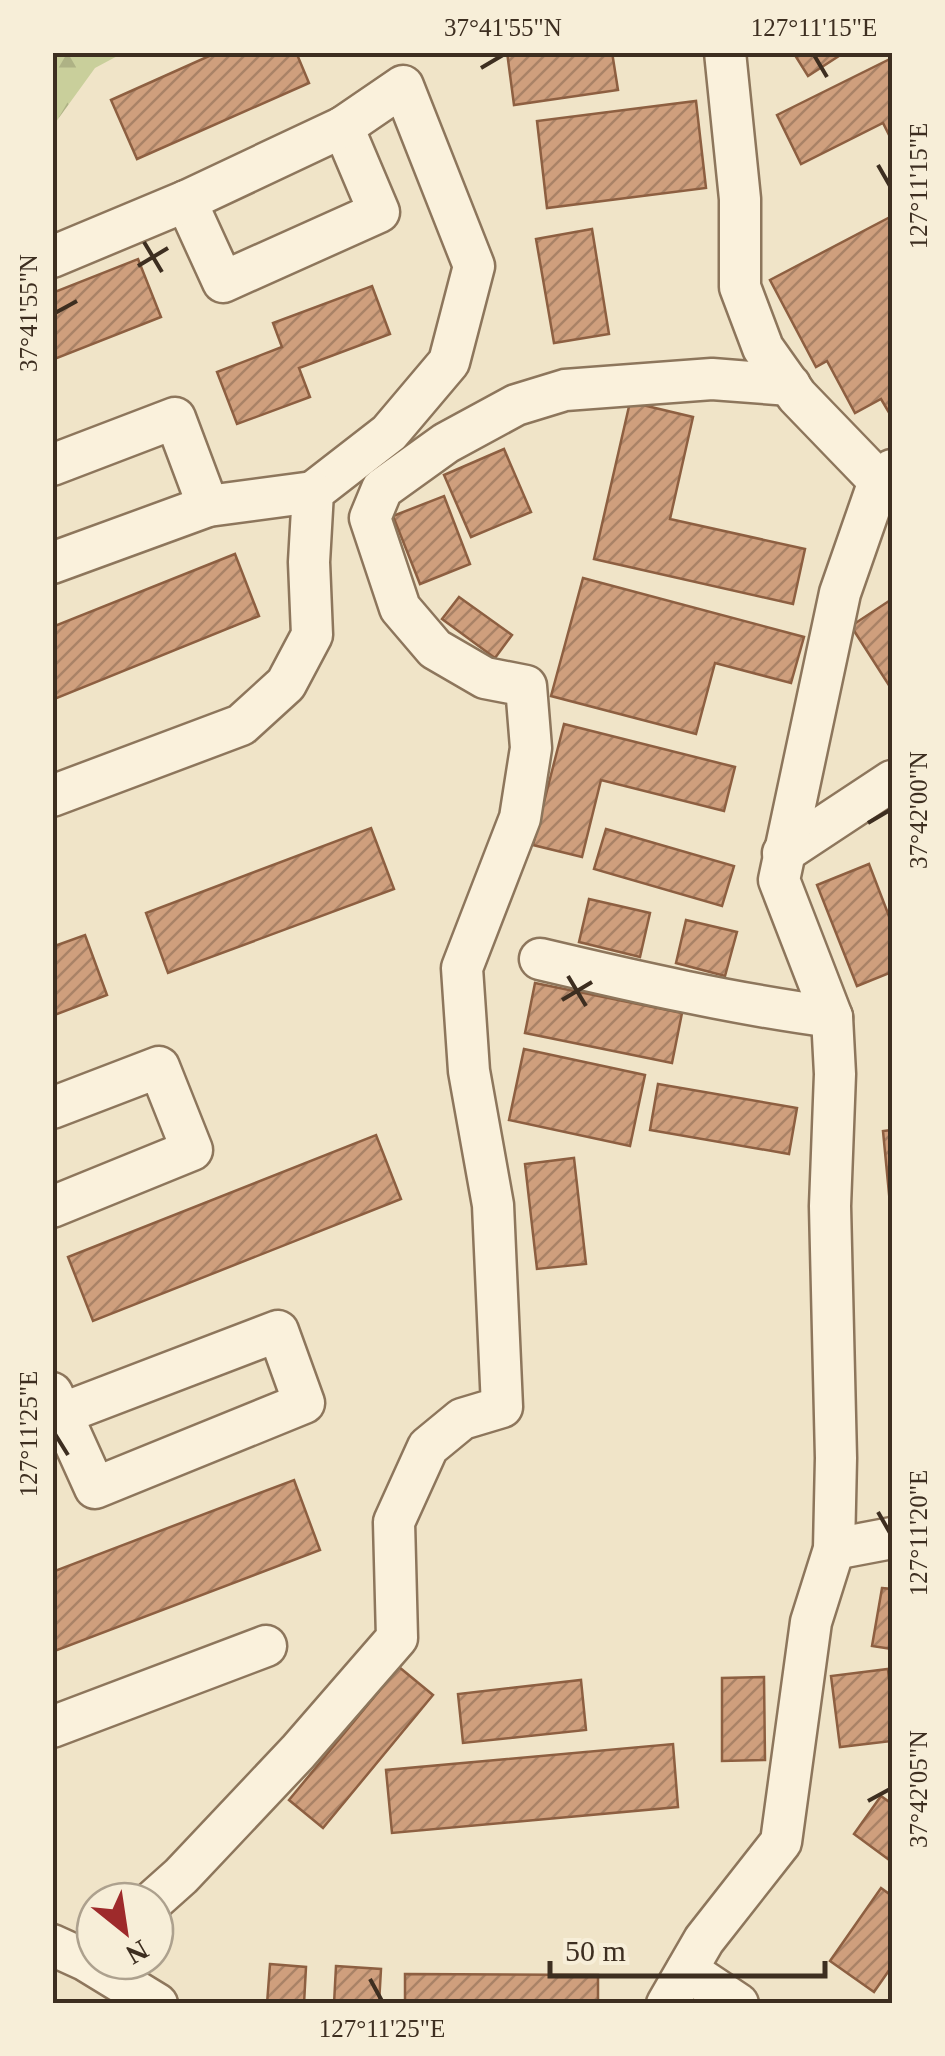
<svg xmlns="http://www.w3.org/2000/svg" width="945" height="2056" viewBox="0 0 945 2056" font-family="Georgia,serif">
  <style>
    .forest { fill: url(#forest-firs) }
    .building { fill: url(#building-hatch); stroke: #8d5f41; stroke-width: 2.5 }
    .lines { fill: none; stroke-linecap: round; stroke-linejoin: round }
    .minor-casing { stroke: #8d765c; stroke-width: 45 }
    .minor { stroke: #faf1dc; stroke-width: 40 }
    .ticks { fill: none; stroke: #3d2e20; stroke-width: 4 }
    .neatline { fill: none; stroke: #3d2e20; stroke-width: 4 }
    .ticks-label { font-size: 25px; text-anchor: middle; fill: #3d2e20 }
  </style>
  <defs>
    <pattern id="forest-firs" width="22" height="20" patternUnits="userSpaceOnUse" patternTransform="scale(2.5)"><rect width="22" height="20" fill="#c9cf9b"/><path d="M5 1l3.5 6h-7zM16 11l3.5 6h-7z" fill="#aeb285"/></pattern>
    <pattern id="building-hatch" width="6" height="6" patternUnits="userSpaceOnUse" patternTransform="scale(2.5)"><rect width="6" height="6" fill="#cf9f7d"/><path d="M-1 1l2-2M0 6l6-6M5 7l2-2" fill="none" stroke="#a98266"/></pattern>
  </defs>
  <rect width="100%" height="100%" fill="#f0e4c8"/>
  <!-- forest -->
  <path class="forest" d="M53 52 123 53 95 68 53 126Z"/>
  <!-- building -->
  <g class="building">
    <path d="M218 52H296L309 83 137 159 111 100Z"/>
    <path d="M507 52H612L618 90 514 105Z"/>
    <path d="M793 52H845L808 76Z"/>
    <path d="M892 58V141L883 123 801 164 777 115Z"/>
    <path d="M696 101 706 188 547 208 537 121Z"/>
    <path d="M892 216V416H891L881 399 855 413 827 361 816 367 770 280Z"/>
    <path d="M592 229 609 334 554 343 536 239Z"/>
    <path d="M138 259 161 317 52 360V293Z"/>
    <path d="M372 286 390 334 299 368 310 397 237 424 217 372 282 347 273 323Z"/>
    <path d="M630 402 693 417 670 519 805 549 793 604 594 559Z"/>
    <path d="M504 449 531 512 471 537 444 475Z"/>
    <path d="M444 496 470 564 420 584 393 516Z"/>
    <path d="M235 554 259 616 52 700V627Z"/>
    <path d="M583 578 804 637 791 683 715 663 696 734 551 696Z"/>
    <path d="M459 597 512 635 495 658 442 619Z"/>
    <path d="M892 599V690L851 626Z"/>
    <path d="M564 724 735 767 724 811 601 780 582 857 533 845Z"/>
    <path d="M371 828 394 889 168 973 146 913Z"/>
    <path d="M606 829 734 866 722 906 594 869Z"/>
    <path d="M869 864 892 924V972L857 986 817 885Z"/>
    <path d="M589 899 650 913 640 957 579 942Z"/>
    <path d="M686 920 737 932 725 976 676 963Z"/>
    <path d="M85 935 107 995 52 1016V947Z"/>
    <path d="M535 983 682 1013 672 1063 525 1033Z"/>
    <path d="M524 1049 645 1075 630 1146 509 1120Z"/>
    <path d="M658 1084 797 1108 789 1154 650 1130Z"/>
    <path d="M892 1130V1225L883 1131Z"/>
    <path d="M376 1135 401 1199 93 1321 68 1257Z"/>
    <path d="M574 1158 586 1264 537 1269 525 1164Z"/>
    <path d="M294 1480 320 1550 52 1652V1572Z"/>
    <path d="M882 1588 892 1589V1649L872 1646Z"/>
    <path d="M399 1667 433 1695 323 1828 289 1800Z"/>
    <path d="M888 1669 892 1709V1741L840 1747 831 1676Z"/>
    <path d="M764 1677 765 1760 722 1761V1678Z"/>
    <path d="M581 1680 586 1730 463 1743 458 1694Z"/>
    <path d="M673 1744 678 1807 392 1833 386 1770Z"/>
    <path d="M881 1796 892 1804V1862L854 1834Z"/>
    <path d="M881 1888 892 1896V1966L874 1992 830 1961Z"/>
    <path d="M270 1964 306 1967 304 2004H267Z"/>
    <path d="M336 1966 381 1969 379 2004H334Z"/>
    <path d="M405 1974 598 1975V2004H405Z"/>
  </g>
  <g class="lines">
    <!-- minor casing -->
    <g class="minor-casing">
      <g id="minor">
        <path d="M725 52 740 199V287L763 348 797 396 879 481"/>
        <path d="M186 201 223 282 379 212 343 127"/>
        <path d="M52 257 186 201 343 127 403 86 474 266 449 362 389 433 313 492 309 562 312 635 286 684 241 725 52 796"/>
        <path d="M52 465 175 418 208 506"/>
        <path d="M52 563 208 506 313 492"/>
        <path d="M783 853 892 781"/>
        <path d="M540 959C637 982 734 1004 832 1017"/>
        <path d="M52 1108 159 1067 192 1150 52 1207"/>
        <path d="M52 1393 95 1488 304 1403 278 1331 61 1414"/>
        <path d="M834 1549 892 1538"/>
        <path d="M52 1727 266 1646"/>
        <path d="M153 1901 181 1876 298 1752 397 1638 394 1522 428 1447 462 1419 502 1407 493 1205 469 1071 462 968 520 818 531 748 526 686 485 678 435 649 400 608 370 518 382 489 446 443 516 405 565 390 712 379 790 385"/>
        <path d="M52 1945 85 1960 157 2004"/>
        <path d="M687 1970 738 2004"/>
        <path d="M667 2004 704 1940 781 1842 811 1622 834 1549 836 1458 830 1206 835 1074 832 1017 779 880 840 593 879 481 892 470"/>
      </g>
    </g>
    <!-- minor -->
    <use href="#minor" class="minor"/>
  </g>
  <!-- ticks -->
  <path class="ticks" d="M814 55 827 77M481 68 503 55M878 165 890 186M144 242 162 272M138 266 168 248M55 313 77 301M868 823 890 810M568 976 586 1006M562 1000 592 982M55 1434 68 1455M878 1512 890 1533M868 1801 890 1789M370 1979 382 2001"/>
  <!-- border -->
  <rect width="945" height="2056" fill="none" stroke="#f7eed8" stroke-width="110"/>
  <!-- north arrow -->
  <g transform="translate(125 1931) rotate(150)"><circle r="48" fill="#f7eed8" stroke="#ada18e" stroke-width="2.5"/>
  <path d="M0-8L18 38L0 25L-18 38Z" fill="#9e2a2b"/>
  <text y="-15" font-size="28" font-weight="bold" text-anchor="middle" fill="#3d2e20">N</text>
  </g>
  <!-- scale -->
  <path d="M550 1961v15h275v-15" fill="none" stroke="#3d2e20" stroke-width="5"/>
  <text x="565" y="1961" font-size="30" fill="#3d2e20" stroke="#f7eed8" stroke-width="8" paint-order="stroke">50 m</text>
  <rect x="55" y="55" width="835" height="1946" class="neatline"/>
  <g class="ticks-label">
    <text x="503" y="36">37°41'55"N</text>
    <text x="814" y="36">127°11'15"E</text>
    <text transform="translate(918 186) rotate(-90)" y="9">127°11'15"E</text>
    <text transform="translate(28 313) rotate(-90)" y="9">37°41'55"N</text>
    <text transform="translate(918 810) rotate(-90)" y="9">37°42'00"N</text>
    <text transform="translate(28 1434) rotate(-90)" y="9">127°11'25"E</text>
    <text transform="translate(918 1533) rotate(-90)" y="9">127°11'20"E</text>
    <text transform="translate(918 1789) rotate(-90)" y="9">37°42'05"N</text>
    <text x="382" y="2037">127°11'25"E</text>
  </g>
</svg>
